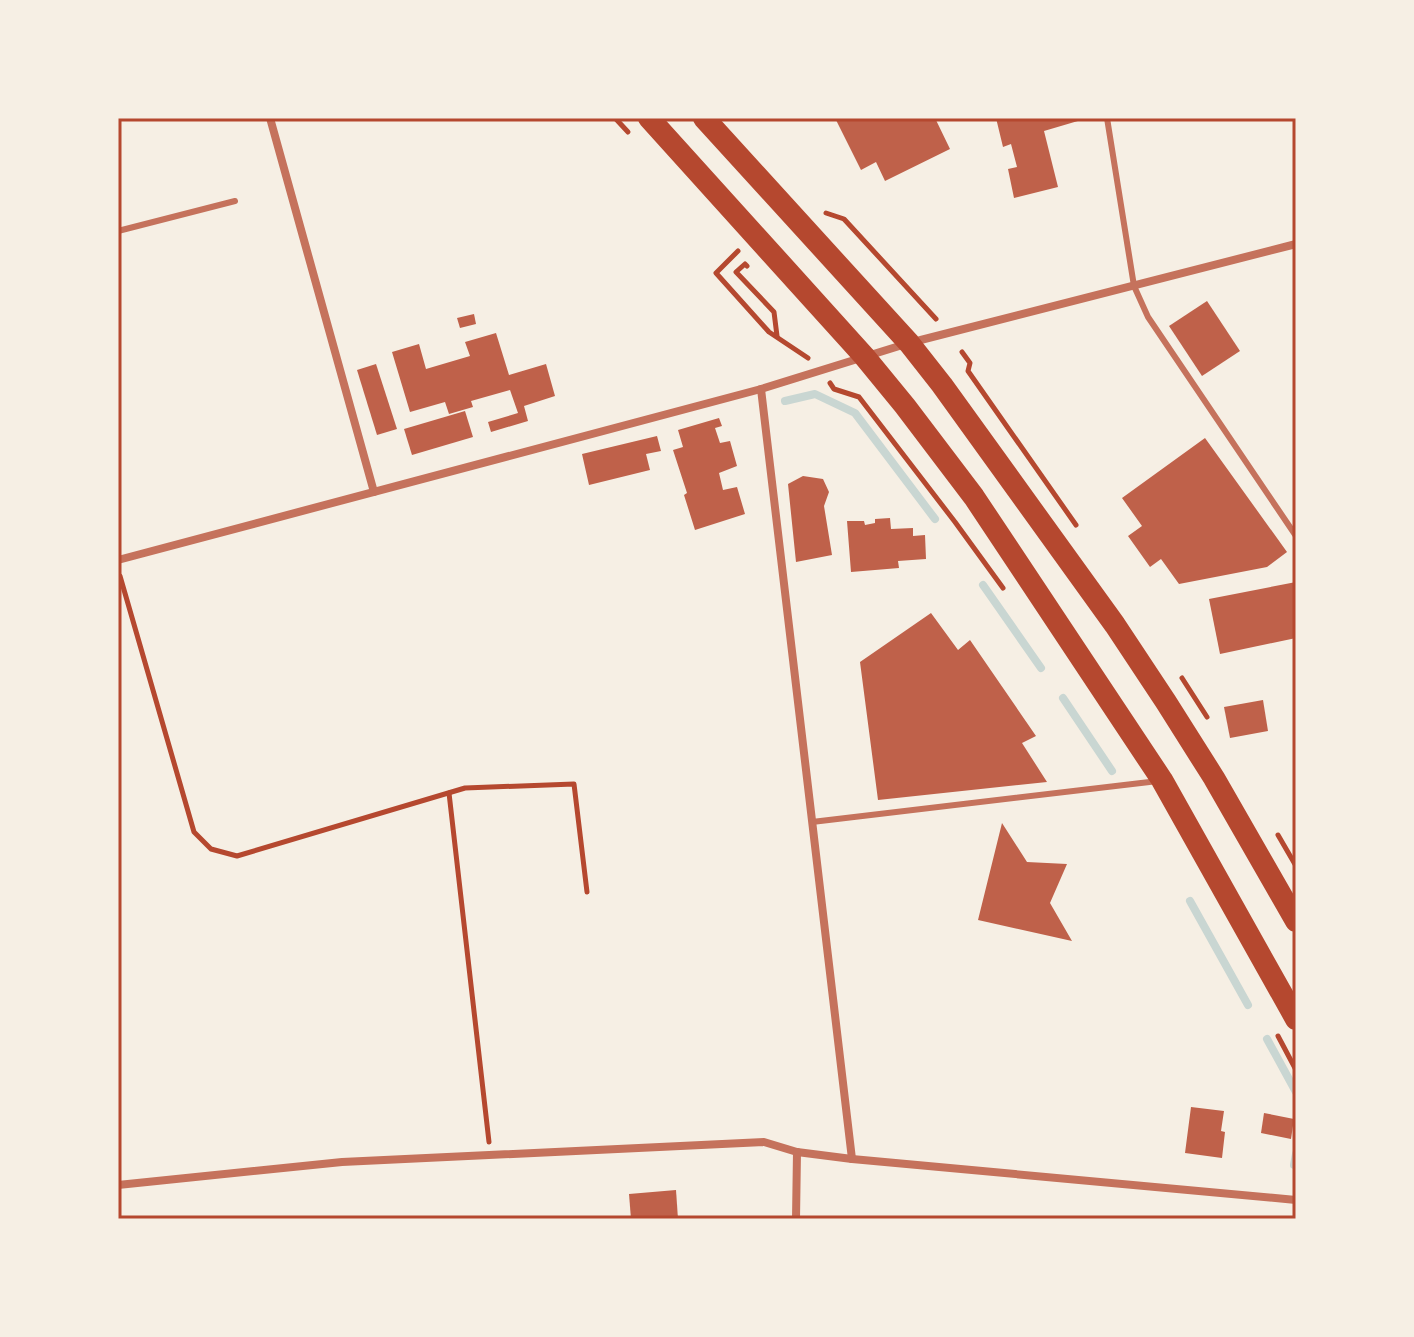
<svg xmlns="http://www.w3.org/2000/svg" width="1414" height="1337" viewBox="0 0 1414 1337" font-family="Roboto,sans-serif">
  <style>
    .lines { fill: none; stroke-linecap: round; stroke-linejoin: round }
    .stream { stroke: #c9d6d2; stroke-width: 8 }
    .building { fill: #bf614a }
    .path { stroke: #b5482f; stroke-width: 5 }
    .service { stroke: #c5725c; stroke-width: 6 }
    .minor { stroke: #c5725c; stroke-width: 8 }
    .trunk { stroke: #b5482f; stroke-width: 22 }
    .neatline { fill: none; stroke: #b5482f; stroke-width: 3 }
  </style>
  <rect width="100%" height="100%" fill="#f6efe4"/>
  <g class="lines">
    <!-- stream -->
    <g class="stream">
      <path d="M785 401 815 394 855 413 935 519"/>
      <path d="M983 585 1041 668"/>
      <path d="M1063 698 1112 771"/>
      <path d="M1190 901 1248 1005"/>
      <path d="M1267 1039 1296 1092"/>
      <path d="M1294 1165 1296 1154"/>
    </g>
  </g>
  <!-- building -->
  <g class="building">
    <path d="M841 118H935L950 149 885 181 876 162 861 170 836 120Z"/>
    <path d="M996 118H1088L1044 131 1058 187 1014 198 1008 169 1017 167 1011 144 1003 147Z"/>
    <path d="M1207 301 1240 351 1202 376 1169 326Z"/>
    <path d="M474 314 476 324 460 328 457 318Z"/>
    <path d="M496 333 509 375 546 364 555 396 524 406 528 421 491 432 488 422 518 413 510 390 471 401 473 407 449 414 445 402 410 412 392 352 419 344 426 369 470 356 465 342Z"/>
    <path d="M376 364 397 429 377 435 357 370Z"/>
    <path d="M465 411 473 437 412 455 404 429Z"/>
    <path d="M719 418 722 426 715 428 720 443 730 441 737 466 719 473 723 490 737 487 745 514 695 530 684 495 687 493 673 450 683 447 678 430Z"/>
    <path d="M657 436 661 451 646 454 650 470 589 485 582 454Z"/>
    <path d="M1205 438 1287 552 1267 567 1179 584 1161 559 1150 567 1128 536 1142 526 1122 498Z"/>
    <path d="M803 476 823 479 829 492 824 506 832 555 796 562 788 484Z"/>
    <path d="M890 518 891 529 913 528V536L925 535 926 559 898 561 899 568 851 572 847 521H864L865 525 875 523V519Z"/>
    <path d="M1296 582V638L1220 654 1209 599Z"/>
    <path d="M931 613 958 650 970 640 1036 736 1022 743 1047 782 878 800 860 662Z"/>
    <path d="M1263 700 1268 731 1230 738 1224 707Z"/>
    <path d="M1002 823 1027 862 1067 864 1050 903 1072 941 978 920Z"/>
    <path d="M1191 1107 1224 1111 1221 1131 1225 1132 1222 1158 1185 1153Z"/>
    <path d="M1264 1113 1294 1119 1291 1139 1261 1133Z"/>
    <path d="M676 1190 678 1219H631L629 1194Z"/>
  </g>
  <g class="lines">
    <!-- path -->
    <g class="path">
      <path d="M615 118 628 132"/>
      <path d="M826 213 844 219 936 319"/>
      <path d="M738 251 716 273 769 332 808 358"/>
      <path d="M747 266 745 264 736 272 774 312 777 336"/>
      <path d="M962 352 970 363 968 371 1076 525"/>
      <path d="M830 383 834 389 859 397 955 522 1003 588"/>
      <path d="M120 576 194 832 211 849 237 856 465 788 574 784 587 892"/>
      <path d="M1182 678 1207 717"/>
      <path d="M449 793 489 1142"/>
      <path d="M1278 835 1296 866"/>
      <path d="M1278 1036 1296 1070"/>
    </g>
    <!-- service -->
    <g class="service">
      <path d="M1107 118 1134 286 1148 317 1296 536"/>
      <path d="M118 231 235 201"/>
      <path d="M812 822 1158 781"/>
    </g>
    <!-- minor -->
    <g class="minor">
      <path d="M270 118 374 492"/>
      <path d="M761 389 852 1159"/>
      <path d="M118 560 761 389 909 343 1296 244"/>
      <path d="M118 1185 342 1162 764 1142 797 1152 852 1159 1296 1200"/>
      <path d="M796 1219 797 1152"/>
    </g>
    <!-- trunk -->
    <g class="trunk">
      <path d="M649 118 864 356 905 406 974 497 1162 780 1296 1019"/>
      <path d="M704 118 909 343 942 385 1115 625 1166 702 1214 778 1296 921"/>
    </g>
  </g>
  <!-- border -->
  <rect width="1414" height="1337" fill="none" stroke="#f6efe4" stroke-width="240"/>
  <rect x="120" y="120" width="1174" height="1097" class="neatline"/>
</svg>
